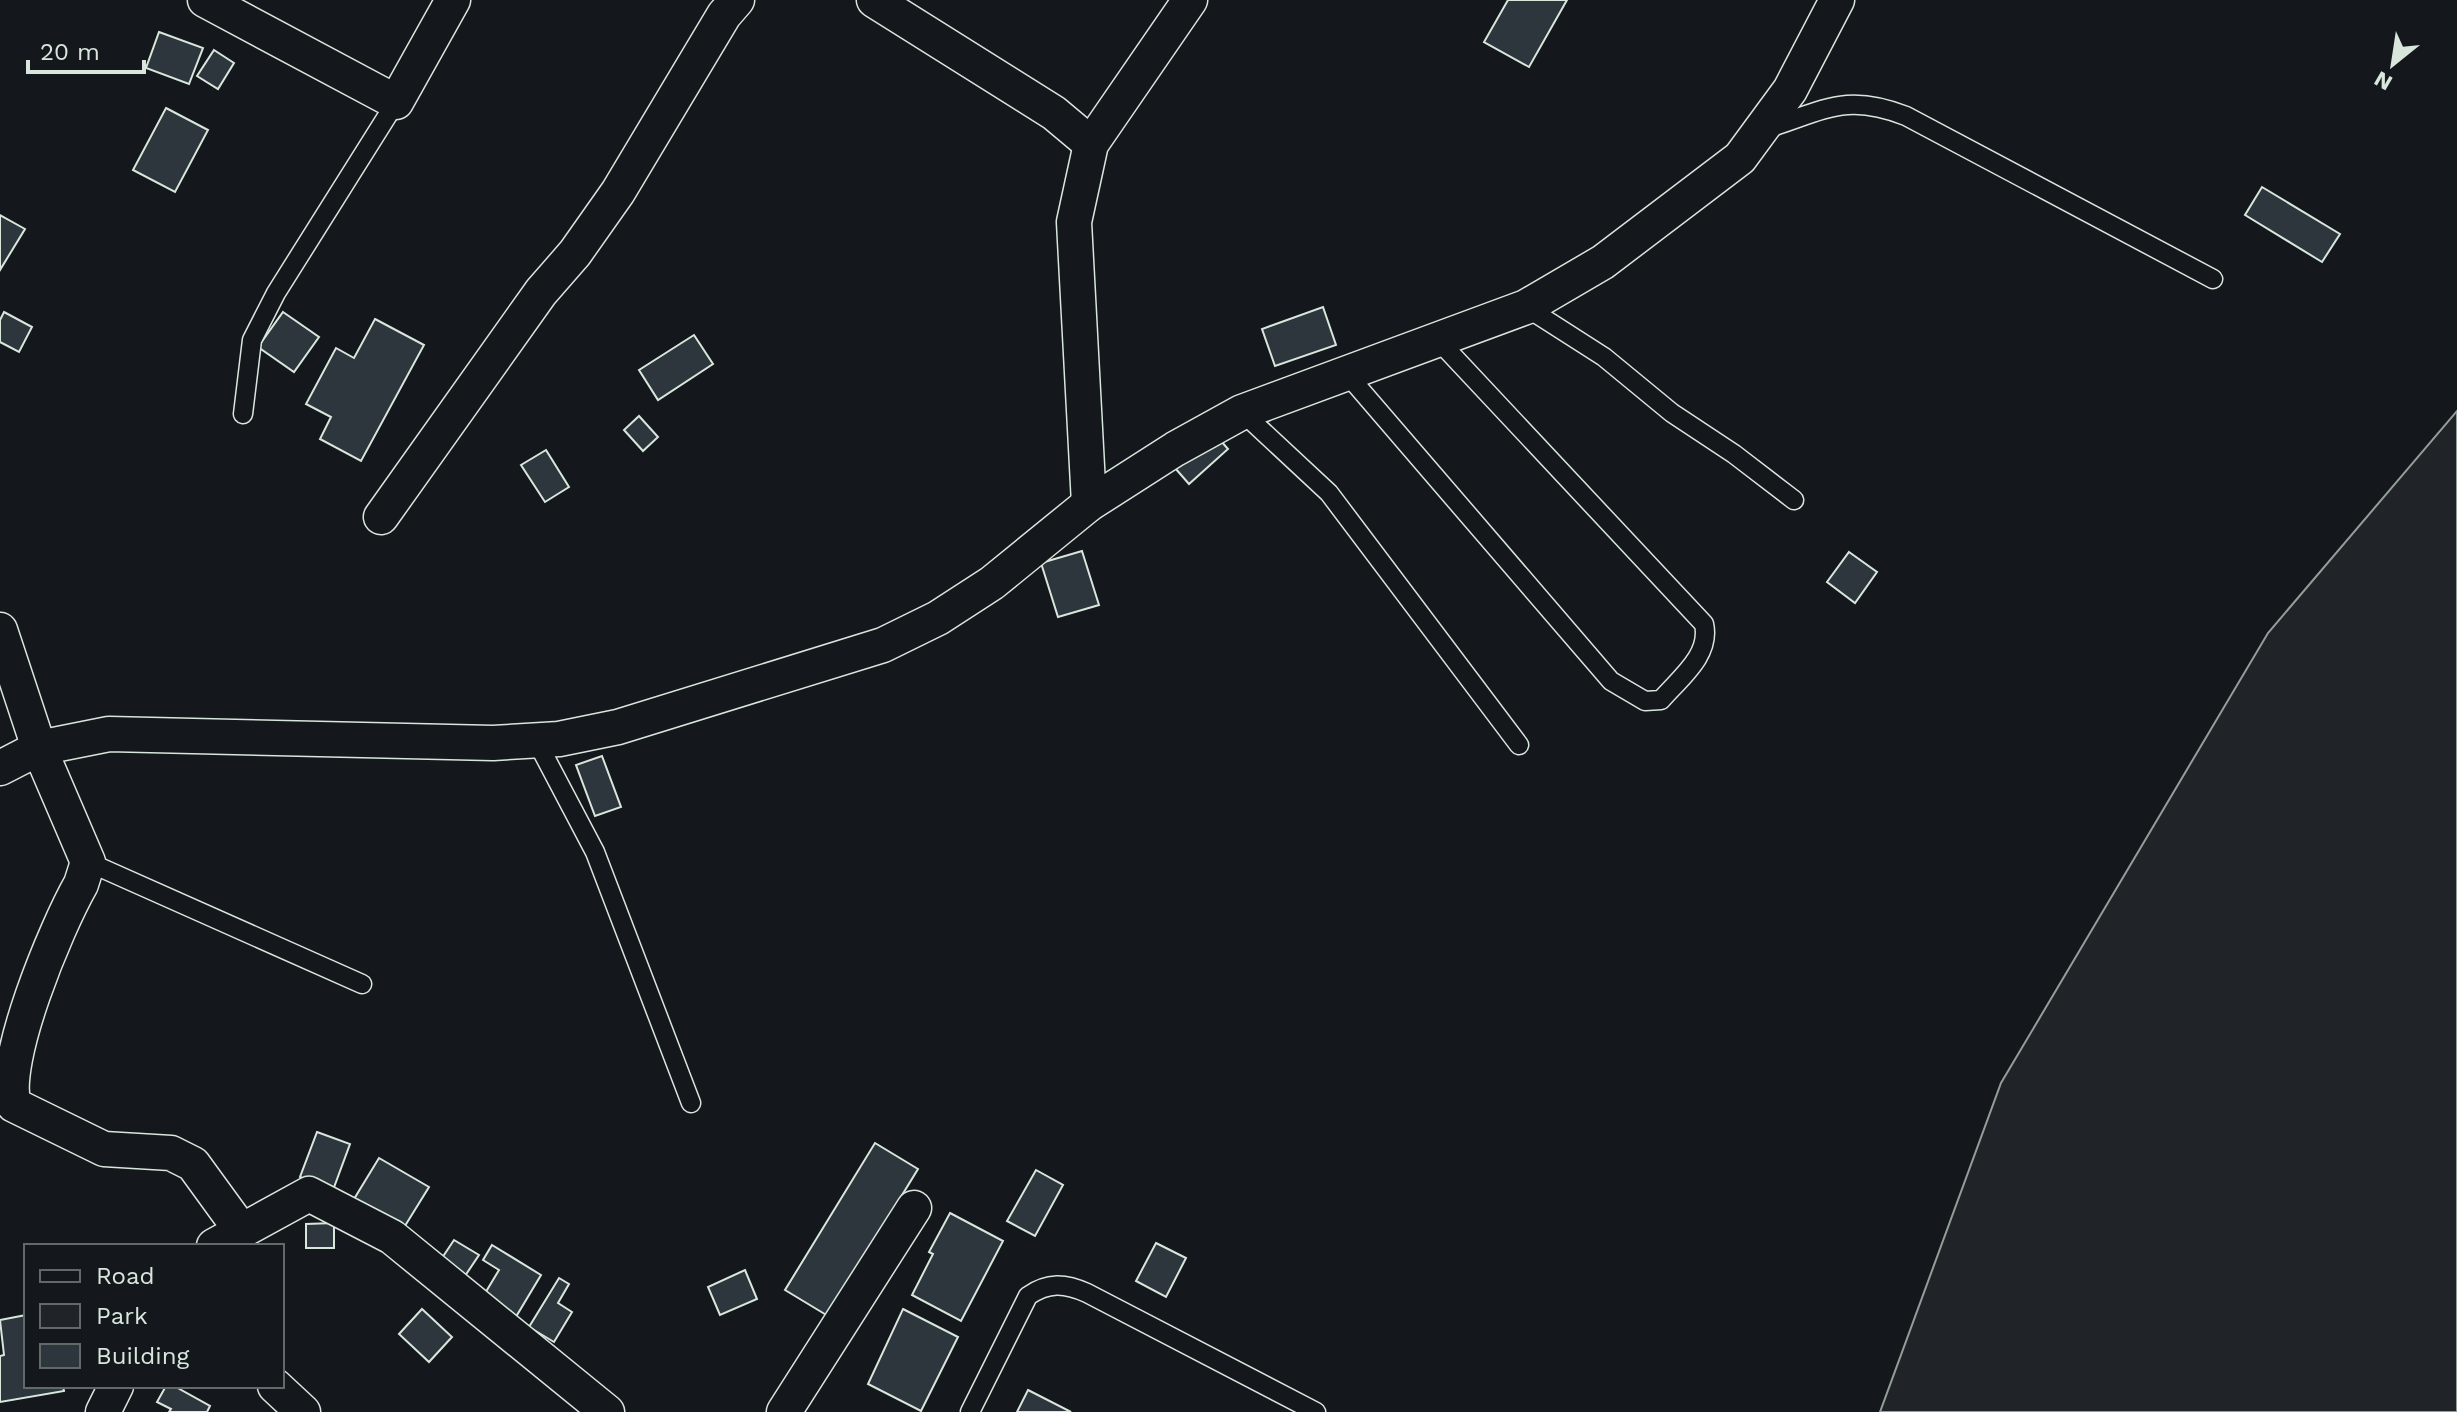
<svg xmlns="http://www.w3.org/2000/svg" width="2457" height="1412" viewBox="0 0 2457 1412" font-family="'Work Sans',sans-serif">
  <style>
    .green { fill: #202428; stroke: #939e99; stroke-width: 2 }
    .building { fill: #2c363c; stroke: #d8e6dc; stroke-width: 2 }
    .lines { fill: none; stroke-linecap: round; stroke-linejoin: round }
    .service-casing { stroke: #d8e6dc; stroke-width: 21 }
    .minor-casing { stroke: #d8e6dc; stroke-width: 37 }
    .service { stroke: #14181c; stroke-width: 18 }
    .minor { stroke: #14181c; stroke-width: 34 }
  </style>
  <rect width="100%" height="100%" fill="#14181c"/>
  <!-- green -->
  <path class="green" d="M2457 411V1412H1880L2001 1083 2268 633Z"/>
  <!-- building -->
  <g class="building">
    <path d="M1508 0H1567L1529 67 1484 42Z"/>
    <path d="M159 32 203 48 189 84 146 68Z"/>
    <path d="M214 50 234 63 218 89 197 76Z"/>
    <path d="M166 108 208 130 175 192 133 170Z"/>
    <path d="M2262 187 2340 234 2322 262 2245 215Z"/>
    <path d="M0 215 25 229 0 270Z"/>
    <path d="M1323 307 1336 345 1275 366 1262 329Z"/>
    <path d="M4 312 32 327 19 352 0 342V320Z"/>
    <path d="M283 312 319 337 294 372 258 347Z"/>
    <path d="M375 319 424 345 361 461 320 439 331 417 306 404 336 348 354 358Z"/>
    <path d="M694 335 713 364 658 400 639 370Z"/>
    <path d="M639 416 658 437 643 451 624 430Z"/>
    <path d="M1214 433 1228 449 1189 484 1175 468Z"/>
    <path d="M546 450 569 487 545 502 521 465Z"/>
    <path d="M1082 551 1099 605 1058 617 1041 563Z"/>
    <path d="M1849 552 1877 572 1855 603 1827 582Z"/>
    <path d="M602 756 621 807 595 816 576 765Z"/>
    <path d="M317 1132 350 1144 333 1190 300 1177Z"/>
    <path d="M875 1143 918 1169 828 1316 785 1290Z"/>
    <path d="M379 1158 429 1187 400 1234 351 1204Z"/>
    <path d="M1036 1170 1063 1185 1035 1236 1007 1221Z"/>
    <path d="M950 1213 1003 1241 961 1321 912 1295 933 1254 929 1252Z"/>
    <path d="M334 1223V1248H306V1224Z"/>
    <path d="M454 1240 479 1255 463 1279 438 1264Z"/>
    <path d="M1156 1243 1186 1258 1166 1297 1136 1281Z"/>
    <path d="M492 1245 541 1275 511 1325 478 1305 499 1270 483 1260Z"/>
    <path d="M745 1270 757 1299 720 1315 708 1287Z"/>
    <path d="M559 1278 569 1284 558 1303 572 1312 554 1342 529 1327Z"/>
    <path d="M422 1309 452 1337 429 1362 399 1334Z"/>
    <path d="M903 1309 958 1337 921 1411 868 1384Z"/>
    <path d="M26 1315V1386H63L64 1391 0 1402V1356L4 1355 0 1320Z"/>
    <path d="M166 1386H174L210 1406 207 1412H169L171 1409 157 1402Z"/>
    <path d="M1028 1390 1071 1412H1017Z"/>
  </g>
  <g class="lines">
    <!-- service casing -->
    <g class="service-casing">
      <g id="service">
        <path d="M1765 129C1824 111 1845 92 1906 116L2213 279"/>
        <path d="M1526 307 1604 357 1672 413 1734 454 1794 500"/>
        <path d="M1346 373 1611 681 1645 701 1661 700C1680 678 1711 655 1704 624L1437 339"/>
        <path d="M1242 412 1329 493 1519 745"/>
        <path d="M243 414 252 340 276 293 396 102"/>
        <path d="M536 740 595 852 691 1103"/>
        <path d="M88 862 362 984"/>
        <path d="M970 1412 1028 1296C1048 1282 1065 1283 1087 1293L1316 1412"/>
      </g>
    </g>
    <!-- minor casing -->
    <g class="minor-casing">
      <g id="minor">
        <path d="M205 0 396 102 453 0"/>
        <path d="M874 0 1054 113 1091 144"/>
        <path d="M1089 504 1074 222 1091 144 1190 0"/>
        <path d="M381 517 541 292 575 253 618 192 724 15 737 0"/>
        <path d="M0 630 39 748 88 862 81 884C56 928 0 1062 14 1105L104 1149 171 1153 193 1164 241 1230"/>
        <path d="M0 768 39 748 109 734 493 743 559 739 618 727 883 645 938 618 992 583 1089 504 1175 449 1242 412 1526 307 1603 262 1740 158 1790 90 1837 0"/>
        <path d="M214 1246 309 1194 392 1237 607 1412"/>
        <path d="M275 1386 303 1412"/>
        <path d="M103 1412 116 1386"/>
        <path d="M784 1412 914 1208"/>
      </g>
    </g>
    <!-- service -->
    <use href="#service" class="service"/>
    <!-- minor -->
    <use href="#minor" class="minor"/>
  </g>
  <!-- legend -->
  <rect x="24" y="1244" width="260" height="144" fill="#14181c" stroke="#626a69" stroke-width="2"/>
  <rect x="40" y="1270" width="40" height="12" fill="#14181c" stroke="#626a69" stroke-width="2"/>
  <text x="96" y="1284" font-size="24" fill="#d8e6dc">Road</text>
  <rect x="40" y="1304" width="40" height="24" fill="#202428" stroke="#626a69" stroke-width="2"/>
  <text x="96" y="1324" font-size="24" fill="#d8e6dc">Park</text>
  <rect x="40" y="1344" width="40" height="24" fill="#2c363c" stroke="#626a69" stroke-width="2"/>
  <text x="96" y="1364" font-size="24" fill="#d8e6dc">Building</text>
  <!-- north arrow -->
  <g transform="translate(2393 64) rotate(210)" stroke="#14181c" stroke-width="6" paint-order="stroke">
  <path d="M0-6L14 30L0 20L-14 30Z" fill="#d8e6dc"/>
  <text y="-12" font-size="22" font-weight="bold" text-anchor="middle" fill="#d8e6dc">N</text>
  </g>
  <!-- scale -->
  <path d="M28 60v12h116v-12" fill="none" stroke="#d8e6dc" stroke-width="4"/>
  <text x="40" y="60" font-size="24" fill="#d8e6dc" stroke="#14181c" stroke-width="6" paint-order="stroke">20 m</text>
</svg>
